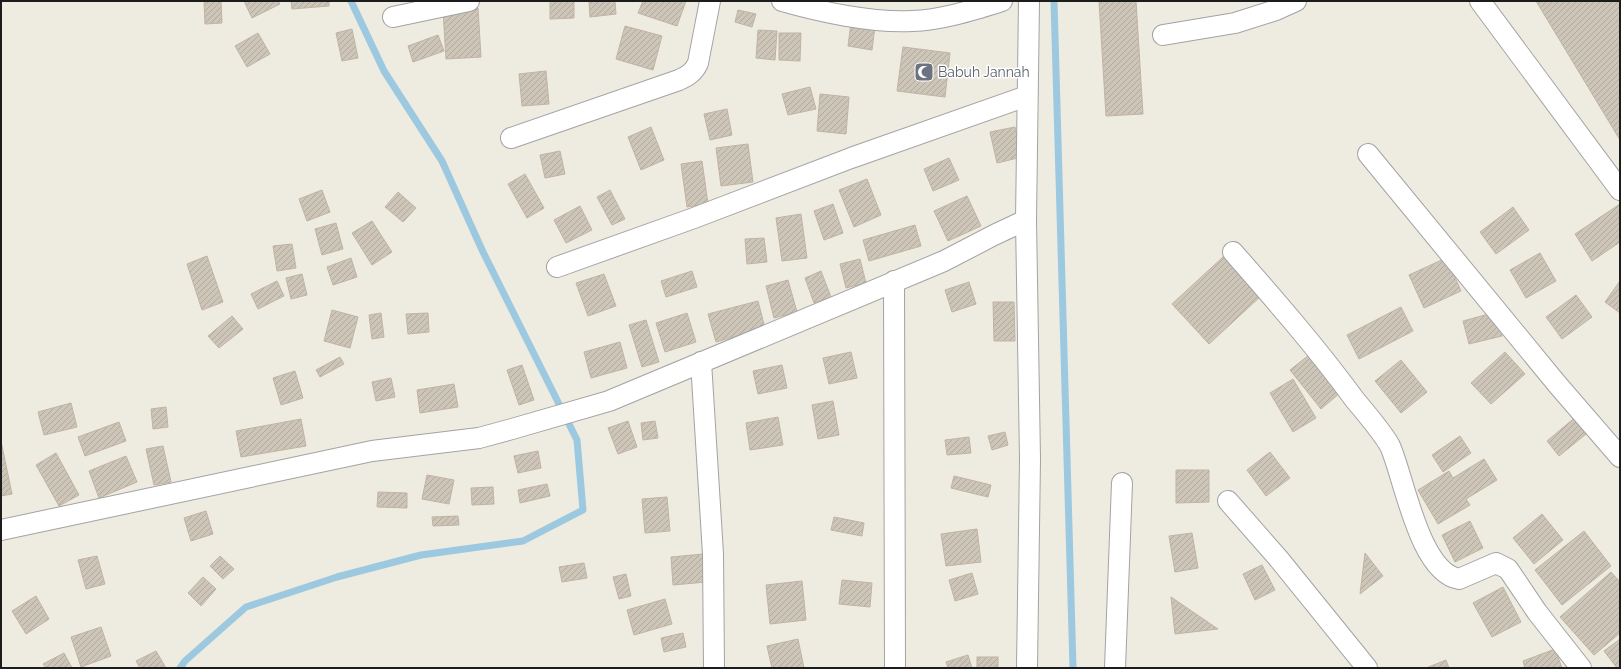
<svg xmlns="http://www.w3.org/2000/svg" width="1621" height="669" viewBox="0 0 1621 669" font-family="Raleway,sans-serif">
  <style>
    .lines { fill: none; stroke-linecap: round; stroke-linejoin: round }
    .stream { stroke: #9cc8e0; stroke-width: 7 }
    .building { fill: url(#building-hatch); stroke: #c1b3a1 }
    .street-casing { stroke: #a3a3a3; stroke-width: 22 }
    .street { stroke: #fff; stroke-width: 20 }
    .labels { text-anchor: middle; stroke-width: 3; stroke-linejoin: round; paint-order: stroke }
    .worship-label { font-size: 14px; fill: #5b616d; stroke: #fff; text-anchor: start }
  </style>
  <defs>
    <pattern id="building-hatch" width="6" height="6" patternUnits="userSpaceOnUse"><rect width="6" height="6" fill="#cec5b9"/><path d="M-1 1l2-2M0 6l6-6M5 7l2-2" fill="none" stroke="#b0a99e"/></pattern>
  </defs>
  <rect width="100%" height="100%" fill="#eeebe0"/>
  <g class="lines">
    <!-- stream -->
    <g class="stream">
      <path d="M1054 1 1073 668"/>
      <path d="M180 668 185 661 246 607 337 577 421 555 523 541 583 510 577 440 483 252 442 161 384 71 351 1"/>
    </g>
  </g>
  <!-- building -->
  <g class="building">
    <path d="M204 1H221L222 23 205 24Z"/>
    <path d="M244 1H278L280 4 252 18Z"/>
    <path d="M291 1H329V6L292 9Z"/>
    <path d="M550 1H574V18L550 19Z"/>
    <path d="M589 1H615L616 14 590 17Z"/>
    <path d="M643 1H686L677 26 638 13Z"/>
    <path d="M1099 1H1136L1143 114 1106 116Z"/>
    <path d="M1536 1H1620V140Z"/>
    <path d="M478 8 481 57 446 59 443 10Z"/>
    <path d="M738 10 756 14 752 27 735 22Z"/>
    <path d="M851 23 875 26 872 50 848 46Z"/>
    <path d="M625 26 662 36 653 70 616 59Z"/>
    <path d="M352 29 358 58 342 61 336 33Z"/>
    <path d="M758 30 777 31 775 60 756 58Z"/>
    <path d="M258 33 270 54 247 67 235 46Z"/>
    <path d="M779 33H801L800 61 779 60Z"/>
    <path d="M438 35 444 51 413 62 408 46Z"/>
    <path d="M903 47 950 53 945 97 897 91Z"/>
    <path d="M546 71 549 104 522 106 519 74Z"/>
    <path d="M810 87 816 109 788 115 782 94Z"/>
    <path d="M820 94 849 97 846 134 817 131Z"/>
    <path d="M727 109 732 135 710 140 704 114Z"/>
    <path d="M651 127 664 160 641 170 628 137Z"/>
    <path d="M1015 127 1022 157 997 163 990 132Z"/>
    <path d="M748 144 753 182 721 186 716 148Z"/>
    <path d="M560 151 565 174 545 178 540 155Z"/>
    <path d="M949 158 959 180 933 191 924 169Z"/>
    <path d="M702 161 708 204 687 207 681 164Z"/>
    <path d="M525 174 544 208 527 218 508 184Z"/>
    <path d="M867 179 881 215 854 227 839 190Z"/>
    <path d="M322 190 330 212 307 221 299 199Z"/>
    <path d="M610 190 625 219 612 225 597 197Z"/>
    <path d="M398 192 416 208 403 222 385 207Z"/>
    <path d="M967 196 981 226 948 241 934 211Z"/>
    <path d="M833 204 843 233 824 240 814 211Z"/>
    <path d="M1620 204V242L1592 261 1575 234Z"/>
    <path d="M580 206 592 230 566 243 554 220Z"/>
    <path d="M1513 207 1529 230 1496 254 1480 232Z"/>
    <path d="M801 214 807 258 782 261 776 218Z"/>
    <path d="M372 221 392 252 372 265 352 233Z"/>
    <path d="M336 223 343 249 322 255 315 229Z"/>
    <path d="M915 225 921 246 869 261 863 240Z"/>
    <path d="M764 238 767 262 747 264 745 239Z"/>
    <path d="M292 244 296 268 277 271 273 246Z"/>
    <path d="M1540 253 1556 281 1526 298 1510 270Z"/>
    <path d="M207 256 223 302 202 310 187 264Z"/>
    <path d="M1224 256 1261 296 1209 344 1172 304Z"/>
    <path d="M351 258 357 277 333 285 327 267Z"/>
    <path d="M1446 258 1461 291 1424 308 1409 275Z"/>
    <path d="M860 259 866 283 846 288 840 264Z"/>
    <path d="M692 271 697 287 666 297 661 281Z"/>
    <path d="M821 271 831 297 814 303 805 278Z"/>
    <path d="M302 274 307 295 291 299 286 278Z"/>
    <path d="M604 274 616 306 588 316 576 283Z"/>
    <path d="M788 280 797 312 774 318 766 286Z"/>
    <path d="M277 281 284 296 258 309 251 294Z"/>
    <path d="M1620 281V313L1605 302Z"/>
    <path d="M969 282 976 304 952 312 945 290Z"/>
    <path d="M1576 295 1592 317 1562 339 1546 317Z"/>
    <path d="M758 301 765 328 716 342 708 314Z"/>
    <path d="M993 302H1014L1015 341H994Z"/>
    <path d="M1401 307 1413 331 1359 359 1347 335Z"/>
    <path d="M332 310 358 317 350 348 324 341Z"/>
    <path d="M1496 312 1502 336 1469 344 1463 321Z"/>
    <path d="M381 313 384 337 372 339 369 315Z"/>
    <path d="M428 313 429 332 408 334 406 314Z"/>
    <path d="M687 313 696 342 665 352 656 323Z"/>
    <path d="M232 316 243 329 219 348 208 336Z"/>
    <path d="M646 320 659 362 642 367 629 325Z"/>
    <path d="M620 342 627 368 591 378 584 352Z"/>
    <path d="M851 352 857 378 829 384 823 358Z"/>
    <path d="M1505 352 1525 374 1491 404 1471 383Z"/>
    <path d="M1309 355 1340 393 1321 409 1290 370Z"/>
    <path d="M340 357 344 364 320 377 316 370Z"/>
    <path d="M1401 360 1427 392 1401 413 1375 381Z"/>
    <path d="M522 365 534 400 519 405 507 370Z"/>
    <path d="M782 365 787 388 758 394 753 371Z"/>
    <path d="M295 371 303 398 281 405 273 378Z"/>
    <path d="M391 378 395 397 376 401 372 382Z"/>
    <path d="M1293 379 1316 418 1293 432 1270 393Z"/>
    <path d="M454 384 458 407 420 413 417 390Z"/>
    <path d="M833 401 839 435 818 439 812 405Z"/>
    <path d="M71 403 77 427 44 435 38 412Z"/>
    <path d="M166 407 168 427 153 429 151 409Z"/>
    <path d="M1578 415 1591 430 1559 456 1547 441Z"/>
    <path d="M778 417 783 445 750 450 746 423Z"/>
    <path d="M301 419 306 446 241 457 236 431Z"/>
    <path d="M628 421 637 447 618 454 608 428Z"/>
    <path d="M655 421 658 438 643 440 641 423Z"/>
    <path d="M119 422 126 441 85 456 78 437Z"/>
    <path d="M1005 432 1008 445 992 450 988 436Z"/>
    <path d="M1460 436 1471 453 1443 472 1432 455Z"/>
    <path d="M969 437 971 453 947 455 945 440Z"/>
    <path d="M1 441 12 494 1 496Z"/>
    <path d="M163 446 171 482 154 485 146 449Z"/>
    <path d="M538 451 541 468 518 473 514 456Z"/>
    <path d="M1270 452 1290 478 1266 496 1247 470Z"/>
    <path d="M56 453 79 495 59 506 36 465Z"/>
    <path d="M126 456 137 482 99 498 89 471Z"/>
    <path d="M1484 459 1497 480 1466 499 1470 505 1438 524 1418 490 1449 471 1453 478Z"/>
    <path d="M1176 470H1209V502L1176 503Z"/>
    <path d="M427 475 454 480 449 504 422 499Z"/>
    <path d="M954 476 991 485 988 497 951 488Z"/>
    <path d="M547 484 550 496 520 503 518 490Z"/>
    <path d="M493 487 494 504 472 505 471 488Z"/>
    <path d="M378 492 407 493V508L377 507Z"/>
    <path d="M667 497 670 531 645 533 642 499Z"/>
    <path d="M206 511 213 534 191 541 184 518Z"/>
    <path d="M1542 514 1563 540 1534 564 1513 538Z"/>
    <path d="M458 516 459 525 433 526 432 517Z"/>
    <path d="M834 517 864 523 862 536 831 530Z"/>
    <path d="M1470 521 1483 548 1455 562 1442 535Z"/>
    <path d="M977 529 981 562 946 566 941 534Z"/>
    <path d="M1584 531 1611 566 1562 605 1535 570Z"/>
    <path d="M1192 533 1198 568 1175 572 1169 536Z"/>
    <path d="M1365 553 1383 576 1360 594Z"/>
    <path d="M703 554 706 582 673 585 671 557Z"/>
    <path d="M97 556 105 584 86 589 78 560Z"/>
    <path d="M220 556 234 569 223 579 210 566Z"/>
    <path d="M584 563 587 578 562 582 559 567Z"/>
    <path d="M1262 565 1275 590 1255 600 1243 574Z"/>
    <path d="M1611 572 1620 582V633L1594 655 1560 617Z"/>
    <path d="M972 573 978 594 955 601 949 580Z"/>
    <path d="M626 574 631 596 619 599 613 577Z"/>
    <path d="M203 577 216 589 201 606 188 593Z"/>
    <path d="M842 580 872 583 870 607 839 604Z"/>
    <path d="M802 581 806 620 770 624 766 585Z"/>
    <path d="M1503 587 1521 622 1492 637 1473 603Z"/>
    <path d="M36 596 49 619 26 634 12 611Z"/>
    <path d="M1171 597 1218 629 1175 634Z"/>
    <path d="M665 599 672 624 634 635 627 610Z"/>
    <path d="M101 627 111 656 81 667 71 637Z"/>
    <path d="M683 633 686 647 664 652 661 638Z"/>
    <path d="M798 639 804 668H772L767 646Z"/>
    <path d="M1620 639V668H1617L1604 651Z"/>
    <path d="M1555 649 1562 668H1525L1523 661Z"/>
    <path d="M156 651 166 668H140L136 661Z"/>
    <path d="M64 653 72 668H46L43 664Z"/>
    <path d="M968 655 972 668H948L946 662Z"/>
    <rect x="977" y="657" width="21" height="11"/>
    <path d="M1446 660 1449 668H1426Z"/>
  </g>
  <g class="lines">
    <!-- street casing -->
    <g class="street-casing">
      <g id="street">
        <path d="M782 1C820 12 872 23 912 21 942 20 973 10 1002 1"/>
        <path d="M1480 1 1620 190"/>
        <path d="M393 17 469 1"/>
        <path d="M1163 35 1235 23 1276 10 1296 1"/>
        <path d="M511 138 679 80C688 76 694 72 698 63L710 1"/>
        <path d="M1368 154 1557 384 1620 457"/>
        <path d="M1026 220 1030 459 1027 668"/>
        <path d="M1233 252C1275 300 1317 348 1355 400 1365 412 1383 433 1390 446 1404 477 1419 572 1459 579L1496 563 1508 569 1537 612 1581 668"/>
        <path d="M557 267 694 218 851 158 1027 96"/>
        <path d="M894 281 895 668"/>
        <path d="M701 362 713 554 714 668"/>
        <path d="M1228 501 1278 558 1367 668"/>
        <path d="M1 530 372 451 479 438 512 429 609 401 944 261 994 235 1026 220 1029 1"/>
        <path d="M1115 668 1122 483"/>
      </g>
    </g>
    <!-- street -->
    <use href="#street" class="street"/>
  </g>
  <!-- icons -->
  <defs>
    <g id="mosque-square" transform="scale(1)"><rect x="-9" y="-9" width="18" height="18" rx="4" fill="#6b7280" stroke="#fff"/><path d="M3.5-4.9A6 6 0 1 0 3.5 4.9A5 5 0 1 1 3.5-4.9Z" fill="#fff"/></g>
  </defs>
  <g fill-rule="evenodd">
    <use href="#mosque-square" x="924" y="72"/>
  </g>
  <g class="labels">
    <!-- worship labels -->
    <g class="worship-label">
      <text x="938" y="77">Babuh Jannah</text>
    </g>
  </g>
  <!-- border -->
  <rect width="1621" height="669" fill="none" stroke="#1c1c1c" stroke-width="4"/>
</svg>
